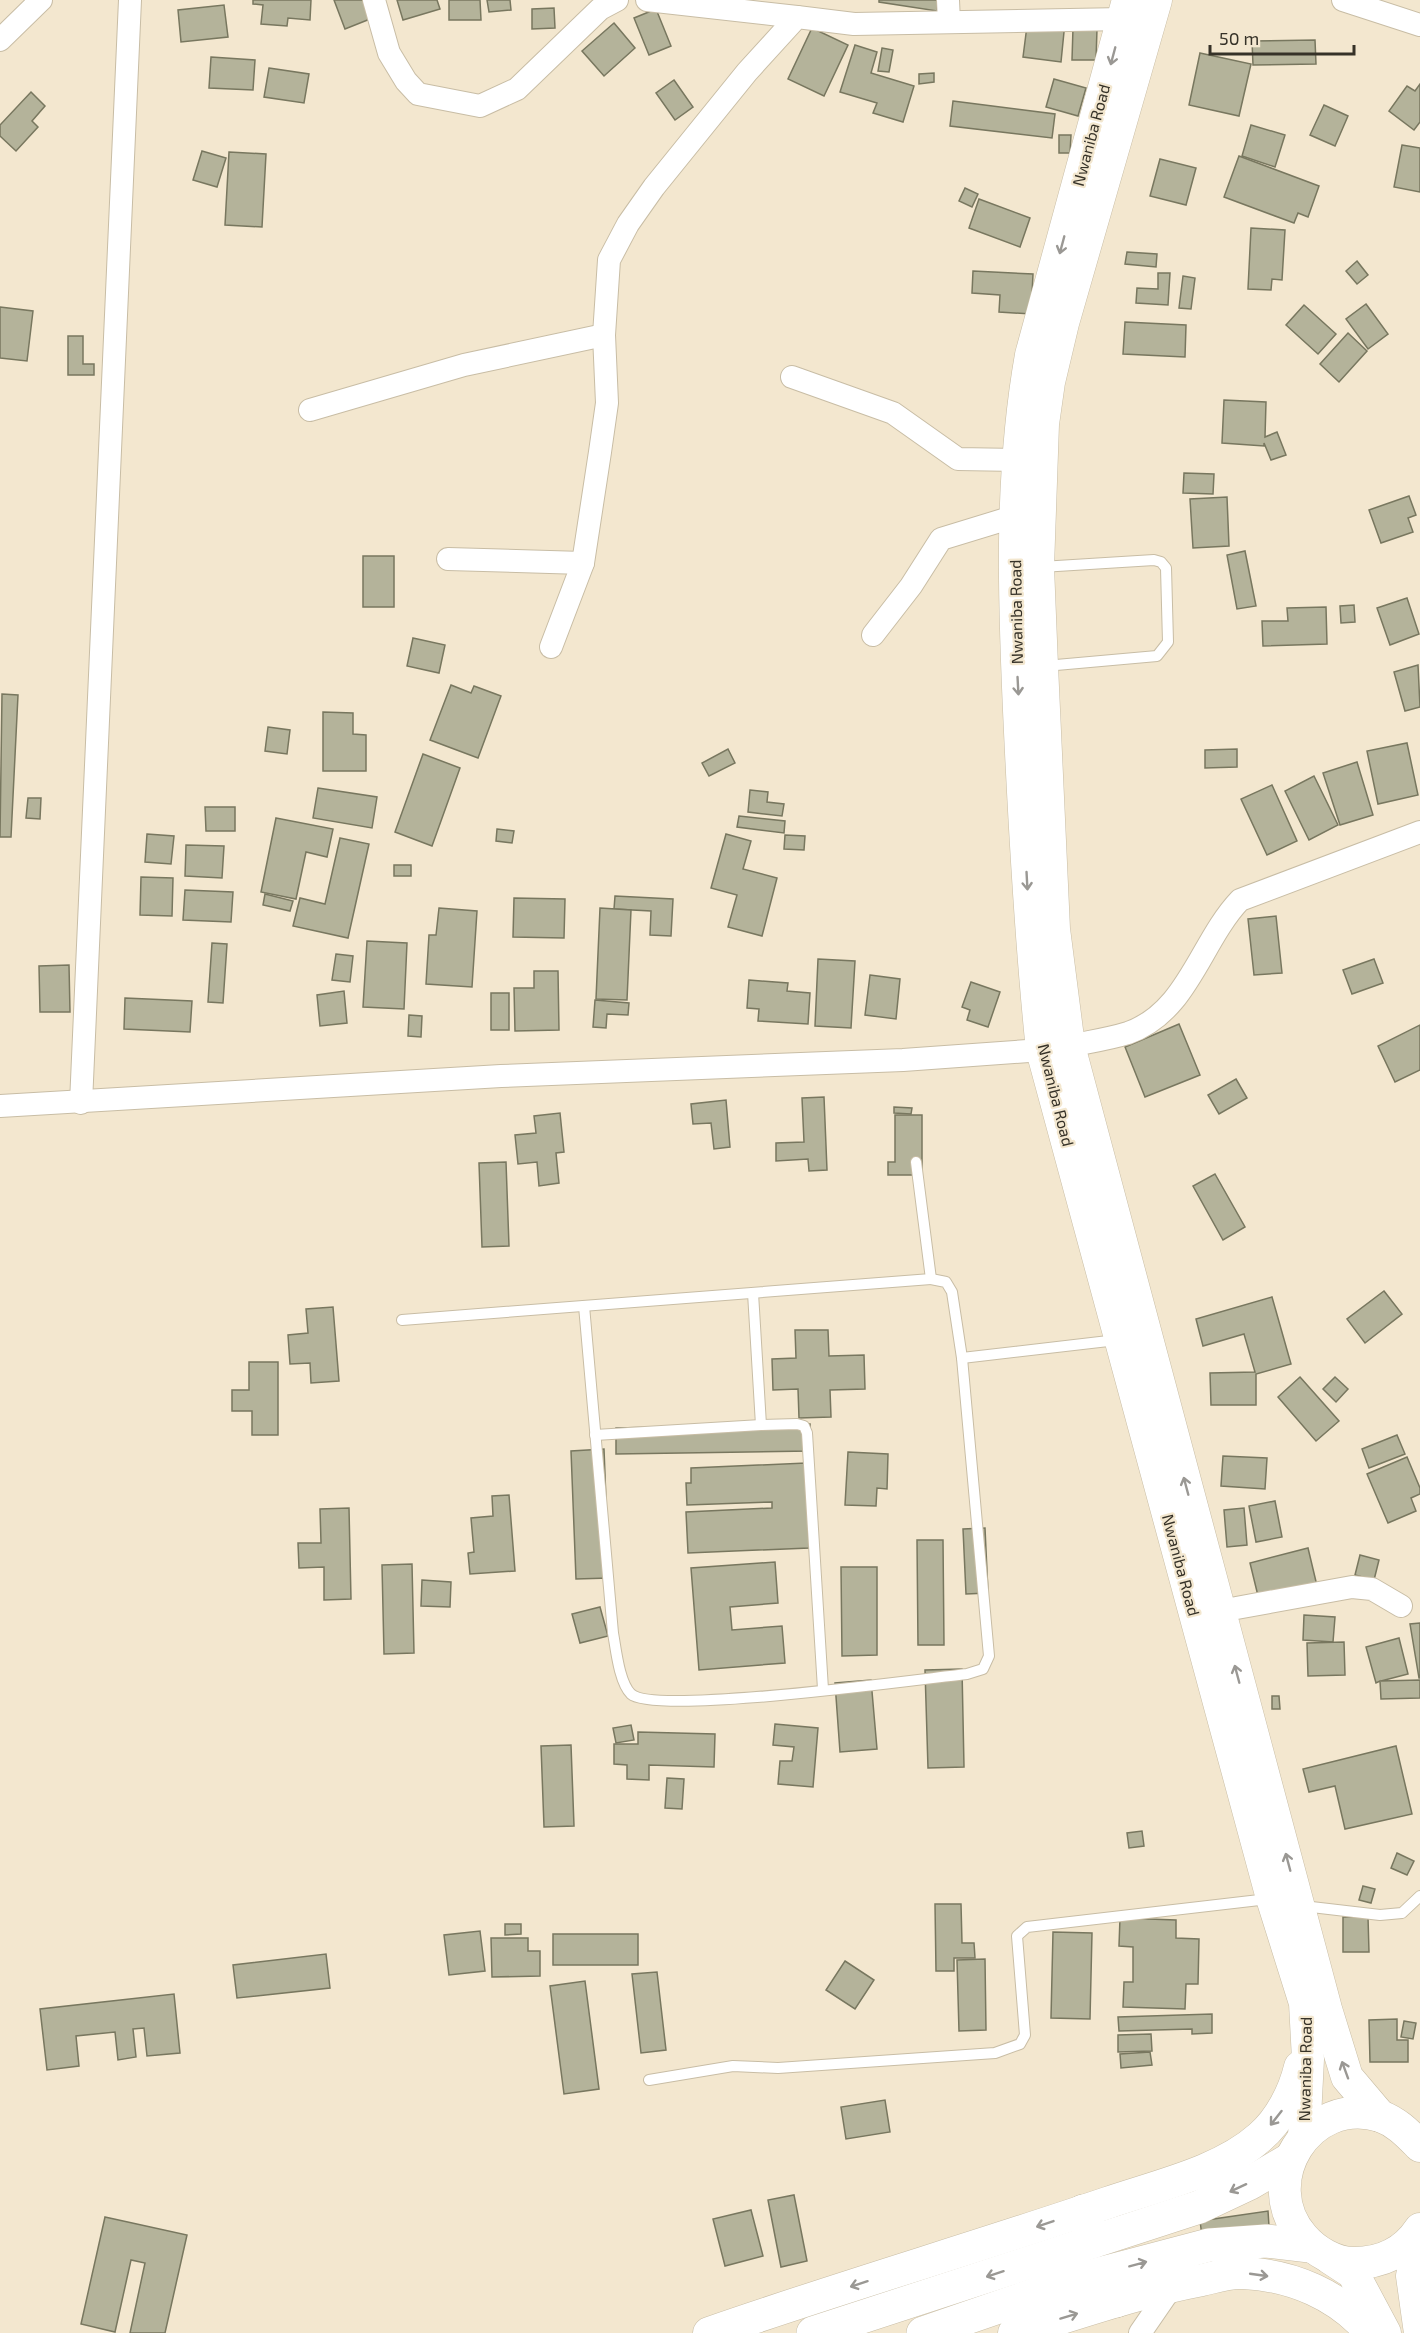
<svg xmlns="http://www.w3.org/2000/svg" width="1420" height="2333" viewBox="0 0 1420 2333" font-family="'Exo 2',sans-serif">
  <style>
    .building { fill: #b4b39a; stroke: #78775f; stroke-width: 1.5 }
    .lines { fill: none; stroke-linecap: round; stroke-linejoin: round }
    .lane-casing { stroke: #c8bda5; stroke-width: 12 }
    .street-casing { stroke: #c8bda5; stroke-width: 24 }
    .secondary-casing { stroke: #c8bda5; stroke-width: 33 }
    .primary-casing { stroke: #c8bda5; stroke-width: 34 }
    .lane { stroke: #fff; stroke-width: 10 }
    .street { stroke: #fff; stroke-width: 22 }
    .secondary { stroke: #fff; stroke-width: 32 }
    .primary { stroke: #fff; stroke-width: 33 }
    .oneway { stroke: #9a9894 }
    .labels { text-anchor: middle; stroke-width: 4.5; stroke-linejoin: round; paint-order: stroke }
    .street-label { font-size: 16px; fill: #363228; stroke: #f3e7cf }
  </style>
  <rect width="100%" height="100%" fill="#f3e7cf"/>
  <!-- building -->
  <g class="building">
    <path d="M253 0H311L310 20 288 18 287 26 261 24 263 5 253 4Z"/>
    <path d="M334 0H368L375 17 345 29Z"/>
    <path d="M397 0H437L440 9 403 20Z"/>
    <path d="M449 0H480L481 20H449Z"/>
    <path d="M487 0H510L511 10 489 12Z"/>
    <path d="M879 0H938L937 11 879 2Z"/>
    <path d="M224 5 228 37 181 42 178 10Z"/>
    <path d="M554 8 555 28 532 29V9Z"/>
    <path d="M656 9 671 46 649 55 634 18Z"/>
    <path d="M1028 18 1065 22 1061 62 1023 57Z"/>
    <path d="M614 23 635 48 604 76 582 51Z"/>
    <path d="M812 28 848 45 824 96 788 79Z"/>
    <path d="M1073 28 1097 29 1096 60H1072Z"/>
    <path d="M1315 40 1316 64 1253 65 1252 41Z"/>
    <path d="M855 45 877 52 871 73 914 86 903 122 873 113 877 103 840 92Z"/>
    <path d="M882 48 893 50 889 72 878 71Z"/>
    <path d="M1200 53 1251 64 1239 116 1189 105Z"/>
    <path d="M211 57 255 60 253 90 209 88Z"/>
    <path d="M269 68 309 74 304 103 264 97Z"/>
    <path d="M934 73V82L919 84V74Z"/>
    <path d="M1054 79 1086 88 1078 116 1046 107Z"/>
    <path d="M674 80 693 107 675 120 656 93Z"/>
    <path d="M1420 84V122L1414 130 1389 111 1407 86 1415 91Z"/>
    <path d="M31 92 45 106 32 121 38 127 16 151 0 136V125Z"/>
    <path d="M953 101 1055 114 1052 138 950 126Z"/>
    <path d="M1324 105 1348 116 1335 146 1310 135Z"/>
    <path d="M1251 125 1285 135 1275 167 1242 156Z"/>
    <path d="M1059 135H1071L1070 153H1059Z"/>
    <path d="M1402 145 1420 148V192L1394 187Z"/>
    <path d="M202 151 226 158 217 187 193 180Z"/>
    <path d="M229 152 266 154 262 227 225 225Z"/>
    <path d="M1239 156 1319 186 1308 217 1298 213 1294 223 1224 197Z"/>
    <path d="M1160 159 1196 168 1186 205 1150 196Z"/>
    <path d="M965 188 978 194 972 207 959 201Z"/>
    <path d="M979 199 1030 218 1020 247 969 228Z"/>
    <path d="M1251 228 1285 230 1282 280 1272 279 1271 290 1248 289Z"/>
    <path d="M1127 252 1157 254 1156 267 1125 264Z"/>
    <path d="M1357 261 1368 275 1357 284 1346 271Z"/>
    <path d="M973 271 1033 274 1031 314 999 312 1000 295 972 293Z"/>
    <path d="M1158 273H1170L1168 305 1136 303 1137 288 1158 289Z"/>
    <path d="M1183 276 1195 278 1191 309 1179 308Z"/>
    <path d="M1366 304 1388 334 1368 349 1346 319Z"/>
    <path d="M1304 305 1336 334 1318 354 1286 325Z"/>
    <path d="M0 307 33 311 27 361 0 358Z"/>
    <path d="M1125 322 1186 325 1185 357 1123 354Z"/>
    <path d="M1348 333 1367 351 1339 382 1320 364Z"/>
    <path d="M68 336H83V364H94V375H68Z"/>
    <path d="M1224 400 1266 402 1265 437 1277 432 1286 455 1271 460 1264 443V446L1222 443Z"/>
    <path d="M1184 473 1214 474 1213 494 1183 493Z"/>
    <path d="M1409 496 1416 515 1408 518 1413 532 1381 543 1369 510Z"/>
    <path d="M1227 497 1229 546 1193 548 1190 499Z"/>
    <path d="M1245 551 1256 606 1237 609 1227 555Z"/>
    <rect x="363" y="556" width="31" height="51"/>
    <path d="M1407 598 1419 634 1390 645 1377 608Z"/>
    <path d="M1354 605 1355 622 1341 623 1340 606Z"/>
    <path d="M1326 607 1327 644 1263 646 1262 621H1288L1287 608Z"/>
    <path d="M413 638 445 645 439 673 407 666Z"/>
    <path d="M1418 665 1420 707 1405 711 1394 672Z"/>
    <path d="M451 685 471 693 474 686 501 696 478 758 430 740Z"/>
    <path d="M2 694 18 695 11 837H0Z"/>
    <path d="M323 712 353 713V734L366 735V771H323Z"/>
    <path d="M268 727 290 730 287 754 265 751Z"/>
    <path d="M1407 743 1418 795 1378 804 1367 751Z"/>
    <path d="M728 749 735 763 709 776 702 763Z"/>
    <path d="M1237 749V767L1205 768V750Z"/>
    <path d="M423 754 460 768 432 846 395 832Z"/>
    <path d="M1357 762 1373 815 1340 825 1323 773Z"/>
    <path d="M1314 776 1338 825 1309 840 1285 791Z"/>
    <path d="M1272 785 1297 841 1267 855 1241 799Z"/>
    <path d="M318 788 377 797 372 828 313 818Z"/>
    <path d="M750 790 768 792 767 802 784 804 782 816 748 812Z"/>
    <path d="M28 798H41L40 819 26 818Z"/>
    <path d="M205 807H235V831H206Z"/>
    <path d="M739 816 785 821 784 833 737 827Z"/>
    <path d="M276 818 333 829 327 857 306 852 296 899 261 892Z"/>
    <path d="M497 829 514 831 512 843 496 841Z"/>
    <path d="M147 834 174 836 171 864 145 862Z"/>
    <path d="M726 834 751 841 743 869 777 878 762 936 728 927 737 895 711 888Z"/>
    <path d="M785 835 805 836 804 850 784 849Z"/>
    <path d="M340 838 369 844 348 938 293 926 300 898 325 904Z"/>
    <path d="M186 845 224 846 222 878 185 876Z"/>
    <rect x="394" y="865" width="17" height="11"/>
    <path d="M141 877 173 878 172 916 140 915Z"/>
    <path d="M185 890 233 892 231 922 183 920Z"/>
    <path d="M265 894 293 901 290 911 263 905Z"/>
    <path d="M615 896 673 899 671 936 650 935 651 911 614 909Z"/>
    <path d="M514 898 565 899 564 938 513 937Z"/>
    <path d="M439 908 477 911 472 987 426 984 429 935H436Z"/>
    <path d="M600 908 631 910 627 1000 596 999Z"/>
    <path d="M1276 916 1282 973 1254 975 1248 919Z"/>
    <path d="M367 941 407 943 404 1009 363 1007Z"/>
    <path d="M212 943 227 944 223 1003 208 1002Z"/>
    <path d="M336 954 353 956 350 982 332 980Z"/>
    <path d="M818 959 855 961 851 1028 815 1026Z"/>
    <path d="M1374 959 1383 983 1352 994 1343 970Z"/>
    <path d="M69 965 70 1012H40L39 966Z"/>
    <path d="M534 971H558L559 1030 515 1031 514 988H534Z"/>
    <path d="M870 975 900 979 896 1019 865 1015Z"/>
    <path d="M749 980 788 983 787 991 810 993 808 1024 758 1021 759 1009 747 1008Z"/>
    <path d="M971 982 1000 992 988 1027 967 1020 970 1010 962 1007Z"/>
    <path d="M344 991 347 1023 320 1026 317 995Z"/>
    <rect x="491" y="993" width="18" height="37"/>
    <path d="M125 998 192 1001 190 1032 124 1029Z"/>
    <path d="M595 1000 629 1003 628 1015 607 1014 606 1028 593 1027Z"/>
    <path d="M409 1015 422 1016 421 1037 408 1036Z"/>
    <path d="M1179 1024 1200 1075 1145 1097 1125 1047Z"/>
    <path d="M1420 1025V1070L1395 1082 1378 1046Z"/>
    <path d="M1236 1079 1247 1098 1219 1114 1208 1095Z"/>
    <path d="M824 1097 827 1170 809 1171 808 1159 776 1161V1143L804 1142 802 1098Z"/>
    <path d="M726 1100 730 1147 714 1149 711 1123 693 1124 691 1104Z"/>
    <path d="M894 1107 912 1108 911 1114 894 1113Z"/>
    <path d="M560 1113 564 1152 556 1153 559 1183 539 1186 537 1162 518 1164 515 1135 536 1133 534 1116Z"/>
    <path d="M895 1115H922V1175H888V1162H895Z"/>
    <path d="M506 1162 509 1246 482 1247 479 1163Z"/>
    <path d="M1215 1174 1245 1227 1223 1240 1193 1186Z"/>
    <path d="M1384 1291 1402 1314 1365 1343 1347 1319Z"/>
    <path d="M1272 1297 1291 1364 1256 1374V1405H1211L1210 1373 1255 1372 1244 1334 1203 1346 1196 1319Z"/>
    <path d="M333 1307 339 1381 311 1383 310 1363 290 1364 288 1335 308 1333 306 1309Z"/>
    <path d="M795 1330H828L829 1356 864 1355 865 1389 830 1390 831 1417 799 1418 798 1389 773 1390 772 1359 796 1358Z"/>
    <path d="M249 1362H278V1435H252V1411H232V1390H249Z"/>
    <path d="M1300 1377 1339 1421 1316 1441 1278 1397Z"/>
    <path d="M1335 1377 1348 1389 1336 1402 1323 1389Z"/>
    <path d="M810 1424V1451L616 1454V1428Z"/>
    <path d="M1397 1435 1405 1454 1369 1468 1362 1449Z"/>
    <path d="M604 1449 609 1578 576 1579 571 1451Z"/>
    <path d="M848 1452 888 1454 887 1489 877 1488 876 1506 845 1505Z"/>
    <path d="M1223 1456 1267 1458 1265 1489 1221 1486Z"/>
    <path d="M1407 1457 1420 1488V1494L1411 1498 1416 1511 1388 1523 1367 1474Z"/>
    <path d="M806 1463 809 1548 688 1553 686 1512 772 1508V1502L687 1505 686 1483H691V1468Z"/>
    <path d="M509 1495 515 1571 470 1574 468 1553 474 1552 471 1518 493 1516 492 1496Z"/>
    <path d="M1275 1501 1282 1537 1256 1542 1249 1506Z"/>
    <path d="M349 1508 351 1599 324 1600V1567L299 1568 298 1543H321L320 1509Z"/>
    <path d="M1244 1508 1247 1545 1227 1547 1224 1510Z"/>
    <path d="M985 1528 988 1593 966 1594 963 1529Z"/>
    <path d="M917 1540H943L944 1645H918Z"/>
    <path d="M1308 1548 1318 1590 1260 1604 1250 1563Z"/>
    <path d="M1360 1555 1379 1560 1374 1580 1355 1575Z"/>
    <path d="M775 1562 778 1603 730 1607 732 1630 782 1626 785 1663 699 1670 691 1568Z"/>
    <path d="M412 1564 414 1653 384 1654 382 1565Z"/>
    <path d="M841 1567H877V1655L842 1656Z"/>
    <path d="M422 1580 451 1582 450 1607 421 1606Z"/>
    <path d="M600 1607 608 1636 580 1643 572 1614Z"/>
    <path d="M1304 1615 1335 1617 1333 1642 1303 1640Z"/>
    <path d="M1420 1623V1678H1419L1410 1624Z"/>
    <path d="M1399 1638 1408 1674 1381 1681 1420 1680V1698L1381 1699 1380 1681 1376 1683 1366 1647Z"/>
    <path d="M1344 1642 1345 1675 1308 1676 1307 1643Z"/>
    <path d="M962 1669 964 1767 928 1768 925 1670Z"/>
    <path d="M871 1680 877 1749 840 1752 835 1683Z"/>
    <path d="M1272 1696H1279L1280 1709H1272Z"/>
    <path d="M775 1724 818 1728 813 1787 778 1784 780 1761H792L794 1747 773 1745Z"/>
    <path d="M631 1725 634 1740 616 1743 613 1728Z"/>
    <path d="M638 1732 715 1734 714 1767 649 1765V1780L627 1779V1765L614 1764V1744H638Z"/>
    <path d="M571 1745 574 1826 544 1827 541 1746Z"/>
    <path d="M1396 1746 1412 1814 1345 1829 1335 1786 1309 1792 1303 1769Z"/>
    <path d="M667 1778 684 1779 682 1809 665 1808Z"/>
    <path d="M1142 1831 1144 1846 1129 1848 1127 1833Z"/>
    <path d="M1397 1853 1414 1861 1407 1875 1391 1868Z"/>
    <path d="M1363 1886 1375 1889 1371 1903 1359 1900Z"/>
    <path d="M935 1904H961L962 1943H974L975 1958H954V1971H936Z"/>
    <path d="M1343 1917H1368L1369 1952H1343Z"/>
    <path d="M1120 1918 1176 1920V1938L1199 1939 1198 1984H1186L1185 2009 1123 2007 1124 1982H1133V1947L1119 1946Z"/>
    <path d="M505 1924H521V1934L505 1935Z"/>
    <path d="M480 1931 485 1971 449 1975 444 1935Z"/>
    <path d="M1053 1932 1092 1933 1090 2019 1051 2018Z"/>
    <rect x="553" y="1934" width="85" height="31"/>
    <path d="M491 1938H528V1951H540V1976L492 1977Z"/>
    <path d="M326 1954 330 1988 237 1998 233 1965Z"/>
    <path d="M985 1959 986 2030 959 2031 957 1960Z"/>
    <path d="M845 1961 874 1980 855 2009 826 1990Z"/>
    <path d="M657 1972 666 2050 641 2053 632 1974Z"/>
    <path d="M585 1981 599 2089 564 2094 550 1986Z"/>
    <path d="M174 1994 180 2053 147 2056 144 2028 133 2029 136 2057 118 2060 115 2032 76 2036 79 2066 47 2070 40 2009Z"/>
    <path d="M1212 2014V2033L1192 2034V2029L1119 2031 1118 2017Z"/>
    <path d="M1397 2019V2040H1408V2062H1370L1369 2020Z"/>
    <path d="M1404 2021 1416 2023 1413 2039 1401 2037Z"/>
    <path d="M1151 2034 1152 2051 1118 2052V2035Z"/>
    <path d="M1150 2052 1152 2065 1121 2068 1120 2054Z"/>
    <path d="M885 2100 890 2132 846 2139 841 2107Z"/>
    <path d="M794 2195 807 2261 781 2267 768 2200Z"/>
    <path d="M751 2210 763 2256 725 2266 713 2219Z"/>
    <path d="M1268 2211 1269 2226 1202 2236 1200 2221Z"/>
    <path d="M105 2217 187 2235 165 2333H130L145 2263 131 2260 115 2332 81 2324Z"/>
  </g>
  <g class="lines">
    <!-- lane casing -->
    <g class="lane-casing">
      <g id="lane">
        <path d="M1041 567 1154 560 1161 562 1166 568 1168 642 1157 656 1045 666"/>
        <path d="M753 1293 761 1425"/>
        <path d="M584 1306 613 1633C616 1649 619 1682 631 1694 655 1716 920 1679 967 1674L983 1669 989 1656 962 1358 952 1292 946 1282 931 1279"/>
        <path d="M402 1320 931 1279 916 1162"/>
        <path d="M962 1358 1117 1340"/>
        <path d="M595 1435 761 1425 797 1424 804 1426 807 1433 823 1689"/>
        <path d="M1303 1906 1380 1915 1402 1913 1420 1896"/>
        <path d="M649 2080 733 2066 778 2068 995 2053 1020 2044 1025 2035 1017 1936 1027 1927 1268 1899"/>
      </g>
    </g>
    <!-- street casing -->
    <g class="street-casing">
      <g id="street">
        <path d="M374 0 389 53 406 81 418 94 480 106 517 89 600 9 617 0"/>
        <path d="M647 0 797 17"/>
        <path d="M948 0 949 22"/>
        <path d="M1343 0 1420 25"/>
        <path d="M0 40 41 0"/>
        <path d="M792 377 893 413 958 459 1018 460"/>
        <path d="M310 410 464 365 604 335"/>
        <path d="M448 559 583 563"/>
        <path d="M873 635 911 586 941 539 1016 516"/>
        <path d="M551 647 583 563 600 452 607 403 604 335 609 260 628 224 654 187 747 72 797 17 854 24 1123 19"/>
        <path d="M1069 1046C1088 1042 1109 1039 1128 1033 1188 1012 1200 942 1240 900L1420 832"/>
        <path d="M81 1103 130 0"/>
        <path d="M0 1106 501 1076 903 1060 1042 1050"/>
        <path d="M1220 1611 1352 1587 1372 1589 1401 1606"/>
        <path d="M1140 2333 1173 2285"/>
      </g>
    </g>
    <!-- secondary casing -->
    <g class="secondary-casing">
      <g id="secondary">
        <path d="M1128 0 1031 355C1009 479 1014 606 1020 732 1025 838 1031 944 1042 1050L1272 1898 1305 2003 1308 2059 1304 2137"/>
        <path d="M1156 0 1063 323 1049 382 1043 424 1038 567 1042 666 1054 929 1069 1046 1326 2009 1347 2077 1380 2116"/>
        <path d="M1420 2146C1408 2134 1397 2122 1380 2116 1309 2094 1255 2182 1303 2237 1315 2251 1335 2263 1354 2263 1381 2263 1405 2252 1420 2229"/>
        <path d="M1330 2258 1353 2273 1385 2333"/>
        <path d="M709 2333C841 2287 975 2248 1107 2203 1156 2186 1221 2172 1260 2137 1280 2120 1294 2092 1300 2067"/>
        <path d="M1014 2333C1076 2314 1138 2292 1202 2280 1215 2277 1230 2272 1243 2273 1292 2275 1339 2295 1371 2333"/>
        <path d="M1420 2333 1412 2276 1420 2237"/>
      </g>
    </g>
    <!-- primary casing -->
    <g class="primary-casing">
      <g id="primary">
        <path d="M1083 2211 1092 2242"/>
        <path d="M1080 2279 1116 2301"/>
        <path d="M813 2333 1199 2207 1250 2183 1289 2160"/>
        <path d="M923 2333 1080 2279 1209 2245 1266 2241 1310 2246"/>
      </g>
    </g>
    <!-- lane -->
    <use href="#lane" class="lane"/>
    <!-- street -->
    <use href="#street" class="street"/>
    <!-- secondary -->
    <use href="#secondary" class="secondary"/>
    <!-- primary -->
    <use href="#primary" class="primary"/>
  </g>
  <!-- one-way arrows -->
  <defs><path id="oneway-shaft" d="M-6 0H5M1.5-3L5.5 0L1.5 3" fill="none" stroke-width="1.6" stroke-linecap="round" stroke-linejoin="round" transform="scale(1.5)"/></defs>
  <g class="oneway">
    <use href="#oneway-shaft" transform="translate(1113 56) rotate(105)"/>
    <use href="#oneway-shaft" transform="translate(1062 245) rotate(105)"/>
    <use href="#oneway-shaft" transform="translate(1018 686) rotate(87)"/>
    <use href="#oneway-shaft" transform="translate(1027 881) rotate(87)"/>
    <use href="#oneway-shaft" transform="translate(1186 1486) rotate(-105)"/>
    <use href="#oneway-shaft" transform="translate(1237 1674) rotate(-105)"/>
    <use href="#oneway-shaft" transform="translate(1288 1862) rotate(-105)"/>
    <use href="#oneway-shaft" transform="translate(1345 2070) rotate(-110)"/>
    <use href="#oneway-shaft" transform="translate(1276 2118) rotate(128)"/>
    <use href="#oneway-shaft" transform="translate(1238 2188) rotate(155)"/>
    <use href="#oneway-shaft" transform="translate(1045 2224) rotate(161)"/>
    <use href="#oneway-shaft" transform="translate(1138 2264) rotate(-15)"/>
    <use href="#oneway-shaft" transform="translate(995 2274) rotate(162)"/>
    <use href="#oneway-shaft" transform="translate(1259 2275) rotate(8)"/>
    <use href="#oneway-shaft" transform="translate(859 2284) rotate(162)"/>
    <use href="#oneway-shaft" transform="translate(1069 2316) rotate(-17)"/>
  </g>
  <g class="labels">
    <!-- street labels -->
    <g class="street-label">
      <text transform="translate(1091 135) rotate(-75)" y="6">Nwaniba Road</text>
      <text transform="translate(1016 612) rotate(-91)" y="6">Nwaniba Road</text>
      <text transform="translate(1056 1095) rotate(76)" y="6">Nwaniba Road</text>
      <text transform="translate(1181 1565) rotate(75)" y="6">Nwaniba Road</text>
      <text transform="translate(1305 2069) rotate(-89)" y="6">Nwaniba Road</text>
    </g>
  </g>
  <!-- scale -->
  <path d="M1210 45v9h144v-9" fill="none" stroke="#363228" stroke-width="3"/>
  <text x="1219" y="45" font-size="18" fill="#363228" stroke="#f3e7cf" stroke-width="4.5" paint-order="stroke">50 m</text>
</svg>
